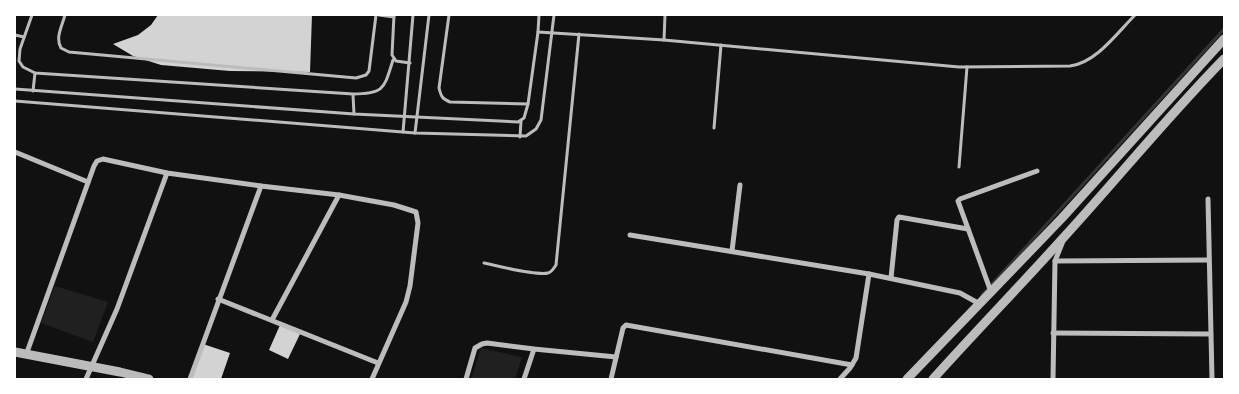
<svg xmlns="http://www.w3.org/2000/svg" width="1239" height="394" viewBox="0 0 1239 394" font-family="'Archivo Narrow',sans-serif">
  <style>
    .green { fill: #202020 }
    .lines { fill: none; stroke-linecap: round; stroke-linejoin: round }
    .stream { stroke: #333; stroke-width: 3 }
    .building { fill: #d3d3d3 }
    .service { stroke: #bcbcbc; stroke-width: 3 }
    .minor { stroke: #bcbcbc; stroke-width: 5 }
    .tertiary { stroke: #bcbcbc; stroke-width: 9 }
  </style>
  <rect width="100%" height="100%" fill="#111"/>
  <!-- green -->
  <g class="green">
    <path d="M55 286 108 302 93 342 41 323Z"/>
    <path d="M481 348 522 357 515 379H471Z"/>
  </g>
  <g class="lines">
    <!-- stream -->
    <path class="stream" d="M982 295 1224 29"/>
  </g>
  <!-- building -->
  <g class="building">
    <path d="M158 15H312L310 72 230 71 161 65 133 56 113 44 138 35 151 25Z"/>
    <path d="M280 325 300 334 288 359 269 350Z"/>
    <path d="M203 344 230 353 221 379H190Z"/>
  </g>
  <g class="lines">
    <!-- service -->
    <g class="service">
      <path d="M32 15 20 49 19 61 23 67 35 73 353 94C385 94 384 88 393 60"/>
      <path d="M65 15C62 26 55 38 61 48L69 52 356 78 366 75 369 71 376 15"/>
      <path d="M379 15 394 17"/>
      <path d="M394 15 392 55 396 61 410 63"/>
      <path d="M449 15 439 88C441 96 442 99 450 102L528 104"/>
      <path d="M538 32 664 40 959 67 1070 66C1096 63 1117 33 1135 15"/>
      <path d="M15 35 24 37"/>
      <path d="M664 40 665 15"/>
      <path d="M15 89 354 114 518 122 524 118 528 104 538 32 539 15"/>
      <path d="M33 91 35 73"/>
      <path d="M353 95 354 114"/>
      <path d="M15 101 415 133 526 136 536 129 541 120 554 15"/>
      <path d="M714 128 721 45"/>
      <path d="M403 132 413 15"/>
      <path d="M415 133 429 15"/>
      <path d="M520 137 521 121"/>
      <path d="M959 167 967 67"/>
      <path d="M484 263C498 266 536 276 548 273 552 272 554 268 556 265L579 34"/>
    </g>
    <!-- minor -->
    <g class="minor">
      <path d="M15 152 88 182"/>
      <path d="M1208 199 1212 379"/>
      <path d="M630 235 869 274 960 293 978 303"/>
      <path d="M732 251 740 185"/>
      <path d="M1055 261 1208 260"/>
      <path d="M891 278 897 220 899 217 968 229"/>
      <path d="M991 292 958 201 960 199 1037 171"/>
      <path d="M218 299 378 363"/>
      <path d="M272 320 339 195"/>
      <path d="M1053 333 1210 334"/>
      <path d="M26 355 94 166 97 161 103 159 167 173 261 186 339 195 394 205 416 212 418 223 410 286 406 302 372 379"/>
      <path d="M86 379 117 309 167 173"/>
      <path d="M190 379 261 186"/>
      <path d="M466 379 475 348 482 344 487 343 534 349 616 357"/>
      <path d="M524 379 534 349"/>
      <path d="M611 379 623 328 626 325 852 365"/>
      <path d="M840 379 850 368 856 358 869 274"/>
      <path d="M1053 379 1055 261 1063 241"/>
    </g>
    <!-- tertiary -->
    <g class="tertiary">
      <path d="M15 352 120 372 149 379"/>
      <path d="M907 379 1062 218 1224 39"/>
      <path d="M933 379C976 331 1021 285 1064 237 1118 178 1168 116 1224 59"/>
    </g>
  </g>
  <!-- border -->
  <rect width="1239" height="394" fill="none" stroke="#ffffff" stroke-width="32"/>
</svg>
